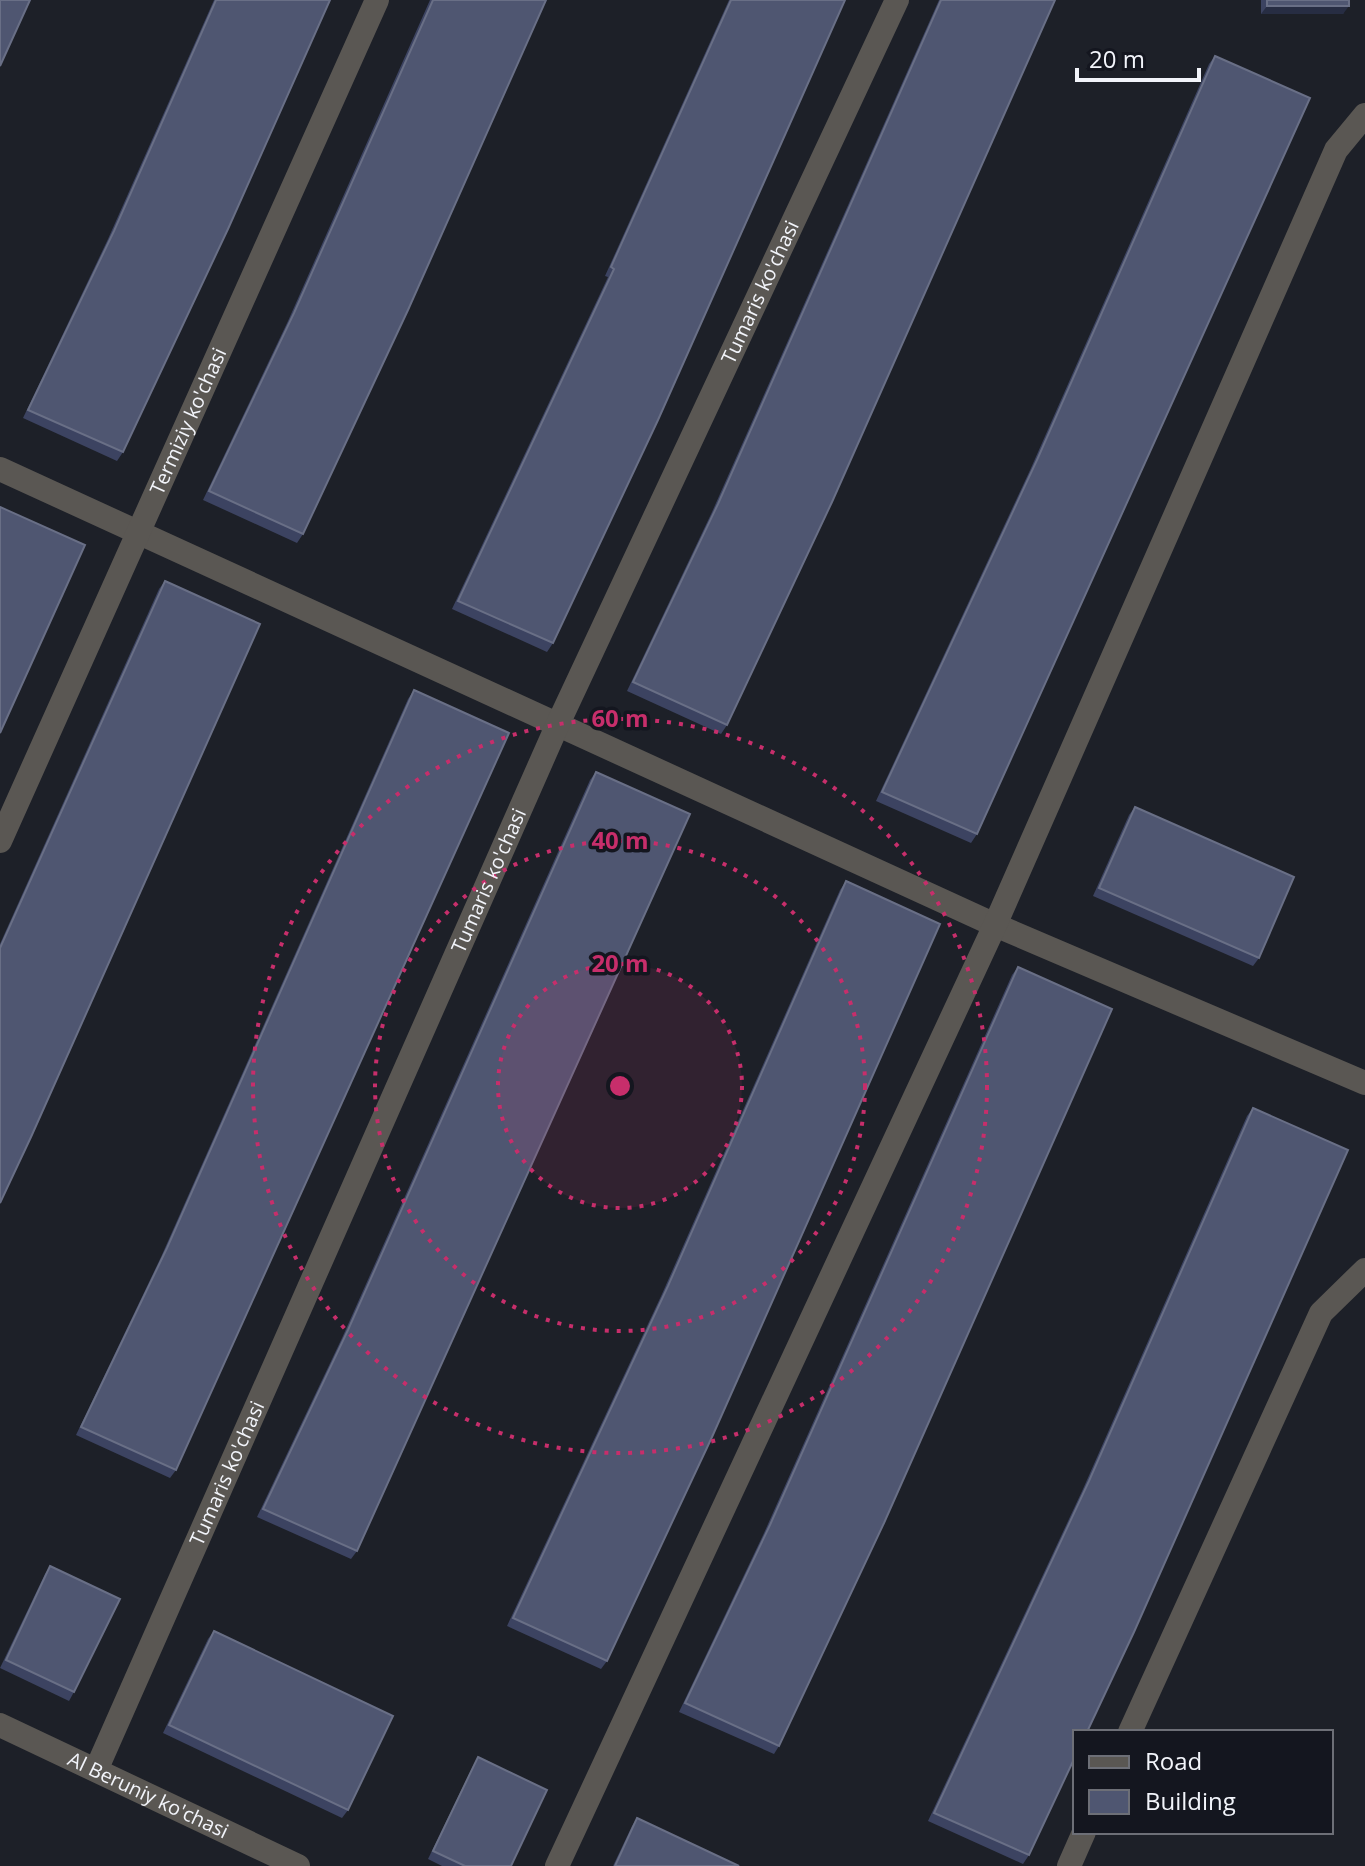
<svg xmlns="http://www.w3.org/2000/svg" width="1365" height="1866" viewBox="0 0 1365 1866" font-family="'Open Sans',sans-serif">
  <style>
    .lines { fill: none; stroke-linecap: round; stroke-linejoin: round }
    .street { stroke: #5a5753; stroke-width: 24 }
    .wall { fill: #3c4361 }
    .shaded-wall { fill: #272d43 }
    .building { fill: #4f5671; stroke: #696f86; stroke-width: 2 }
    .ring { fill: none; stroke: #c72e6b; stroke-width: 4; stroke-dasharray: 4 8 }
    .labels { text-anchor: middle; stroke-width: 7; stroke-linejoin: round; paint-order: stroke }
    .street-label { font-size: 20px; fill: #f2f4fa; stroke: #14161f }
    .centre { fill: #c72e6b; stroke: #14161f; stroke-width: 4 }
    .ring-label { font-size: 24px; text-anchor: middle; font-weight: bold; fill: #c72e6b; stroke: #14161f; stroke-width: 7; stroke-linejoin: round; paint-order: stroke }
  </style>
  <rect width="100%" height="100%" fill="#1d2028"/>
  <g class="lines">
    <!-- street -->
    <g class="street">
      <path d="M0 469 995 925 1365 1083"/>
      <path id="s1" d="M0 841 377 0"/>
      <path id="s2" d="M0 1725 298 1866"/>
      <path d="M1130 1732 1321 1313 1365 1270"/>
      <path id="s3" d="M97 1768 557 726 897 0"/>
      <path d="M557 1866 995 925 1336 150 1365 115"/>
      <path d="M1069 1866 1084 1832"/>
    </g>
  </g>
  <!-- wall -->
  <g class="wall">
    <path d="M214 0H330L123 452 117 461 23 418 108 239Z"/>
    <path d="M430 0H546L303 534 297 543 203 500 288 321Z"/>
    <path d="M729 0H845L553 643 547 652 452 609 608 277 605 276Z"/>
    <path d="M939 0H1055L727 725 721 734 627 691 712 512Z"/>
    <path d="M1261 0H1349L1343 14H1261Z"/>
    <path d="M1215 56 977 834 971 843 876 801 1031 468 1209 64Z"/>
    <path d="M165 581 0 1203V944L159 589Z"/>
    <path d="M414 690 176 1470 170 1478 76 1435 161 1257 408 699Z"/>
    <path d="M596 772 357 1551 351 1559 257 1517 342 1338 590 780Z"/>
    <path d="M1135 807 1259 958 1253 966 1093 896 1129 815Z"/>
    <path d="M846 881 607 1661 601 1669 507 1626 662 1294 840 890Z"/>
    <path d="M1018 967 779 1746 774 1754 679 1712 764 1533 1012 975Z"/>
    <path d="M1253 1108 1029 1855 1023 1864 928 1821 1083 1489 1247 1116Z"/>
    <path d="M50 1566 74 1692 69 1701 0 1668 45 1574Z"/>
    <path d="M214 1631 348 1810 342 1818 163 1733 208 1639Z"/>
    <path d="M478 1757 511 1866H442L428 1859 473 1766Z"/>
    <path d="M637 1818 739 1866H613L632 1826Z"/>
  </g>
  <!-- shaded-wall -->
  <path class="shaded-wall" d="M1267 6H1349L1343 14H1261Z"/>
  <!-- building -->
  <g class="building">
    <path d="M0 0H30L0 66Z"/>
    <path d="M216 0H330L228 229 123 452 28 410 114 231Z"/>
    <path d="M433 0H546L408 310 303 534 209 491 294 313Z"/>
    <path d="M731 0H845L658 420 553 643 458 601 614 269 611 267Z"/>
    <path d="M941 0H1055L832 502 727 725 633 682 718 504Z"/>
    <rect x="1267" y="0" width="82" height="6"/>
    <path d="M1215 56 1310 98 977 834 882 792 1037 460Z"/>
    <path d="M0 507 85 545 0 733Z"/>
    <path d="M165 581 260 624 31 1137 0 1203V948Z"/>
    <path d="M414 690 509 733 176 1470 81 1427 167 1248Z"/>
    <path d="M596 772 690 814 357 1551 263 1509 348 1330Z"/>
    <path d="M1135 807 1294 877 1259 958 1099 888Z"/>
    <path d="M846 881 940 924 712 1437 607 1661 513 1618 668 1286Z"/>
    <path d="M1018 967 1112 1009 884 1523 779 1746 685 1703 770 1525Z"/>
    <path d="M1253 1108 1348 1150 1134 1632 1087 1732H1075V1757L1029 1855 934 1813 1089 1481Z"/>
    <path d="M50 1566 120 1599 74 1692 6 1660Z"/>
    <path d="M214 1631 393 1716 348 1810 169 1725Z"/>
    <path d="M478 1757 547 1790 511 1866H465L433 1851Z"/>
    <path d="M637 1818 739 1866H615Z"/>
  </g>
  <!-- distance rings -->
  <circle cx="620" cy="1086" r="122" fill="#c72e6b" fill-opacity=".12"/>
  <g class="ring">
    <circle cx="620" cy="1086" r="122"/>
    <circle cx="620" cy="1086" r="245"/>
    <circle cx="620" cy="1086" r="367"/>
  </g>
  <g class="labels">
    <!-- street labels -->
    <g class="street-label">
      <text dy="7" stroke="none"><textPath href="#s3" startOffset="1618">Tumaris ko'chasi</textPath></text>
      <text dy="7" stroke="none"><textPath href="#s1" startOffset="460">Termiziy ko'chasi</textPath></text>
      <text dy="7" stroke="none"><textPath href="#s3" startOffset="970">Tumaris ko'chasi</textPath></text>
      <text dy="7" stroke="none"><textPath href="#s3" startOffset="322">Tumaris ko'chasi</textPath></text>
      <text dy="7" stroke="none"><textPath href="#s2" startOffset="164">Al Beruniy ko'chasi</textPath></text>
    </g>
  </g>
  <circle cx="620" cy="1086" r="12" class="centre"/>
  <g class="ring-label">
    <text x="620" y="727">60 m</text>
    <text x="620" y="849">40 m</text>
    <text x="620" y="972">20 m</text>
  </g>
  <!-- legend -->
  <rect x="1073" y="1730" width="260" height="104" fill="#14161f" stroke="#6d6f77" stroke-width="2"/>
  <rect x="1089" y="1756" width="40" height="12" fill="#5a5753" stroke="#6d6f77" stroke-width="2"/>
  <text x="1145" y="1770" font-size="24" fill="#f2f4fa">Road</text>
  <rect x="1089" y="1790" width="40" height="24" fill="#4f5671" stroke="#6d6f77" stroke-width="2"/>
  <text x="1145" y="1810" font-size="24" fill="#f2f4fa">Building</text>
  <!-- scale -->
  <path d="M1077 68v12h122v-12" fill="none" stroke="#f2f4fa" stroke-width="4"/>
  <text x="1089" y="68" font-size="24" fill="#f2f4fa" stroke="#14161f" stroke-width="6" paint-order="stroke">20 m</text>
</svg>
